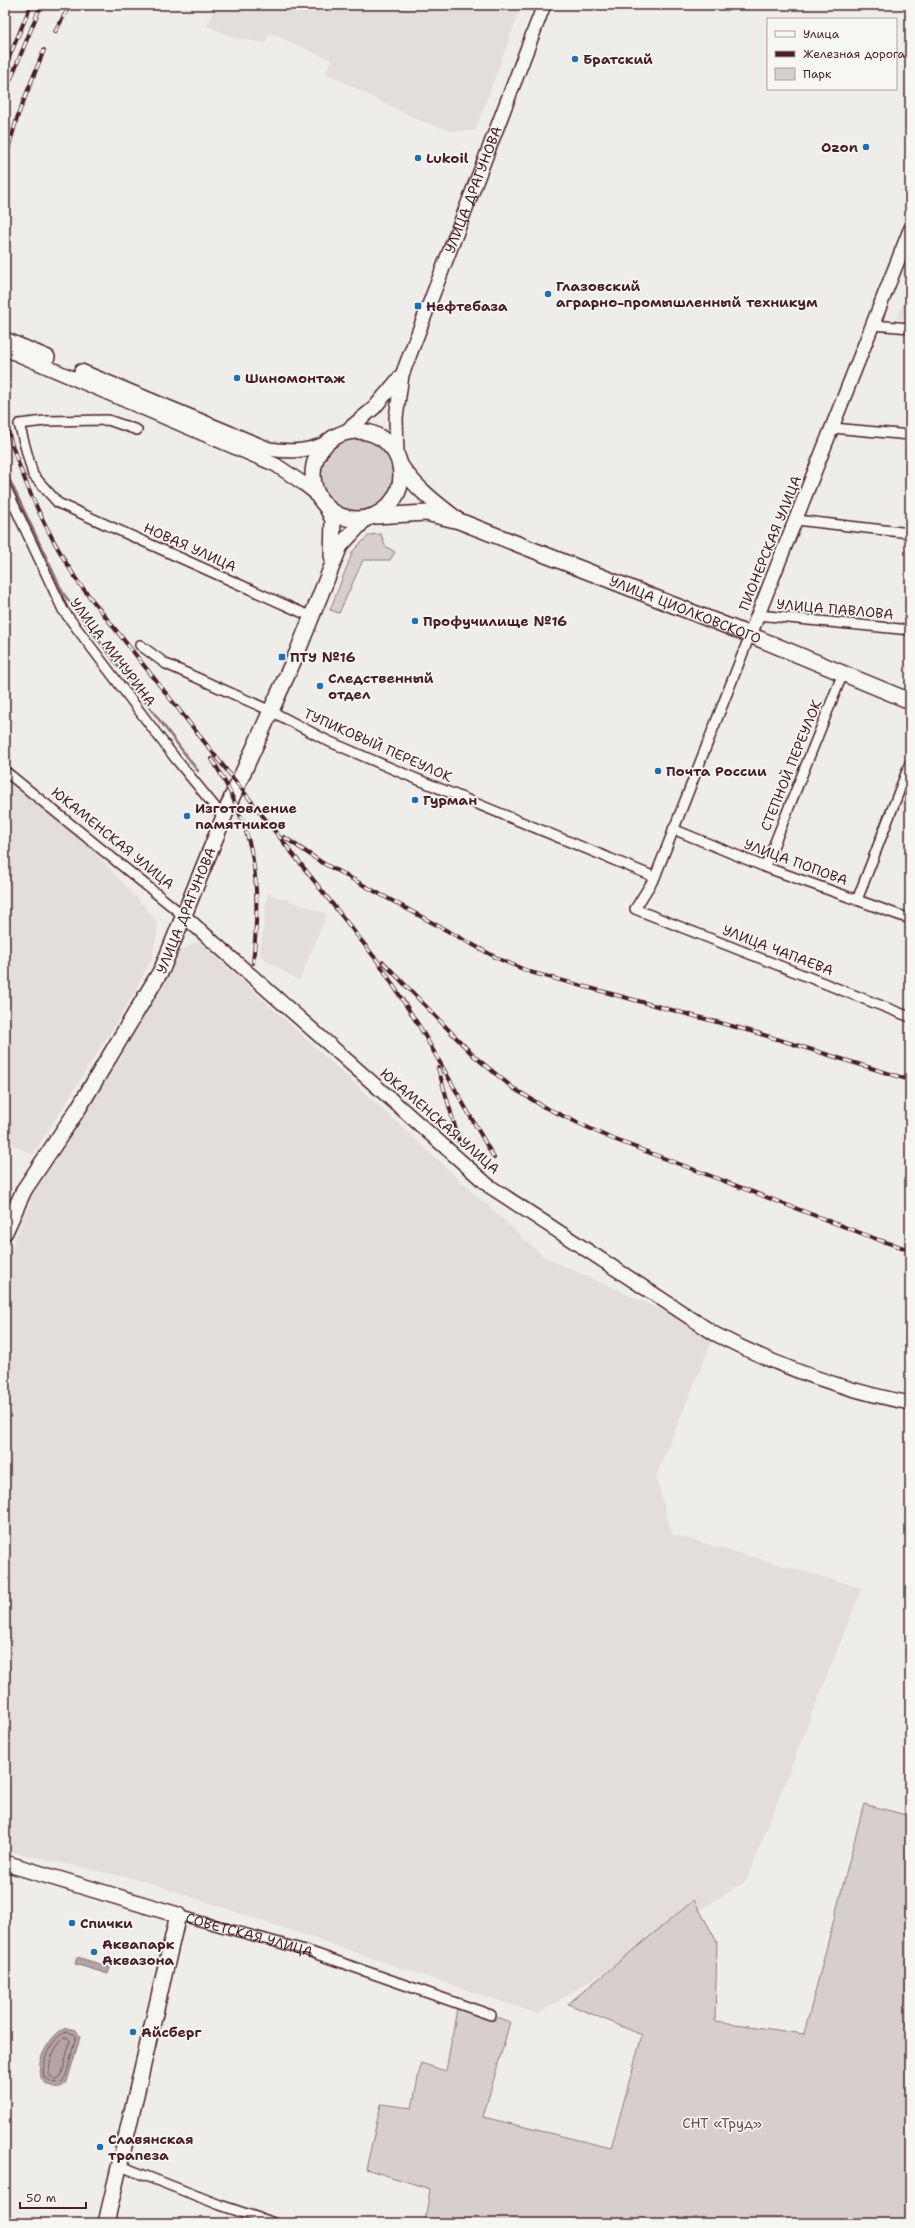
<svg xmlns="http://www.w3.org/2000/svg" width="915" height="2228" viewBox="0 0 915 2228" font-family="'Shantell Sans',sans-serif">
  <style>
    .built { fill: #e3dedc }
    .green { fill: #d7cfce; stroke: #90777c }
    .water { fill: #b4a4a5; stroke: #8a6f74 }
    .lines { fill: none; stroke-linecap: round; stroke-linejoin: round }
    .shore { stroke: #74545c; stroke-width: 1 }
    .stream { stroke: #8a6f74; stroke-width: 2.5 }
    .street-casing { stroke: #4a1f2b; stroke-width: 12 }
    .secondary-casing { stroke: #4a1f2b; stroke-width: 16 }
    .primary-casing { stroke: #4a1f2b; stroke-width: 18 }
    .street { stroke: #f6f6f2; stroke-width: 9 }
    .secondary { stroke: #f6f6f2; stroke-width: 13 }
    .primary { stroke: #f6f6f2; stroke-width: 15 }
    .rail-casing { stroke: #4a1f2b; stroke-width: 4 }
    .rail { stroke: #f6f6f2; stroke-width: 2.5; stroke-dasharray: 8; stroke-linecap: butt }
    .poi-dot { fill: #1f6fb2; stroke: #f6f6f2; stroke-width: 1.5 }
    .labels { text-anchor: middle; stroke-width: 3.5; stroke-linejoin: round; paint-order: stroke }
    .poi-label { font-size: 14px; font-weight: bold; fill: #4a1f2b; stroke: #f6f6f2; text-anchor: start }
    .street-label { font-size: 14px; fill: #4a1f2b; stroke: #f6f6f2 }
    .park-label { font-size: 14px; fill: #6d4b54; stroke: #f6f6f2 }
  </style>
  <rect width="100%" height="100%" fill="#efedea"/>
  <filter id="ink" filterUnits="userSpaceOnUse"><feTurbulence type="fractalNoise" baseFrequency=".025" numOctaves="2"/><feDisplacementMap in="SourceGraphic" scale="8" xChannelSelector="R" yChannelSelector="G"/><feConvolveMatrix kernelMatrix="1 2 1 2 8 2 1 2 1" color-interpolation-filters="sRGB"/></filter>
  <g filter="url(#ink)">
    <!-- built -->
    <g class="built">
      <path d="M215 5H522L475 131H451L413 118 326 73 331 60 270 33 265 43 234 38 207 26Z"/>
      <path d="M910 288V320L896 319Z"/>
      <path d="M5 776 92 849 153 916 158 926 152 958 126 1007 33 1155 5 1141Z"/>
      <path d="M267 893 327 914 299 981 260 956Z"/>
      <path d="M199 941 544 1257 715 1334 656 1476 672 1534 862 1588 746 1881 538 2014 144 1881 5 1851V1264L33 1194 120 1059 179 951Z"/>
      <path d="M234 2215 259 2223H231Z"/>
    </g>
    <!-- green -->
    <g class="green">
      <circle cx="356" cy="474" r="39"/>
      <path d="M381 534 385 546 395 552 390 560H363L339 613 330 610 353 551 369 535Z"/>
      <path d="M864 1804 910 1816V2223H425L430 2189 366 2169 381 2104 412 2108 421 2063 446 2071 458 2003 510 2022 483 2117 611 2148 642 2035 568 2004 694 1900 717 1942 715 2021 804 2034Z"/>
    </g>
    <!-- water -->
    <g class="water">
      <path d="M77 1957 110 1967 108 1974 75 1964Z"/>
      <path d="M66 2028 76 2030 80 2037 67 2082C63 2087 57 2089 51 2086 25 2077 48 2034 66 2028Z"/>
    </g>
    <g class="lines">
      <!-- shore -->
      <g class="shore">
        <path d="M67 2032 74 2034 76 2036 66 2076 62 2082 54 2083 44 2077C41 2062 51 2036 67 2032Z"/>
        <path d="M64 2038H68L70 2040 62 2074 59 2078 55 2079 49 2075C48 2062 54 2047 64 2038Z"/>
      </g>
      <!-- stream -->
      <path class="stream" d="M5 470 63 593 198 771"/>
      <!-- street casing -->
      <g class="street-casing">
        <g id="street">
          <path d="M873 325 910 328"/>
          <path d="M833 428 910 435"/>
          <path d="M137 430 108 420 45 421 19 424 33 475 58 503 312 617"/>
          <path d="M5 486 63 610 175 758 225 819"/>
          <path d="M796 520 910 533"/>
          <path d="M758 615 910 630"/>
          <path d="M750 635 655 877 635 909 910 1017"/>
          <path d="M140 645 166 664 271 711 328 741 407 775 655 877"/>
          <path d="M5 771 184 916"/>
          <path d="M673 829 765 867 910 919"/>
          <path d="M765 867 843 673"/>
          <path d="M857 900 910 763"/>
          <path id="s1" d="M178 1915 305 1950 491 2015"/>
          <path d="M118 2165 220 2205 274 2223"/>
        </g>
      </g>
      <!-- secondary casing -->
      <g class="secondary-casing">
        <g id="secondary">
          <path d="M5 339 48 357"/>
          <path d="M5 349 276 465 304 484 318 495"/>
          <path d="M81 371 269 449C289 452 307 452 326 443"/>
          <path d="M345 432 374 408 401 376"/>
          <path id="s2" d="M397 456 396 418 402 375 544 5"/>
          <path d="M750 635 910 230"/>
          <path d="M184 916 489 1186 715 1334C777 1366 842 1390 910 1403"/>
        </g>
      </g>
      <!-- primary casing -->
      <g class="primary-casing">
        <g id="primary">
          <circle cx="357" cy="475" r="44"/>
          <path d="M400 465C415 487 434 502 455 518"/>
          <path d="M327 508 333 520 332 556"/>
          <path id="s3" d="M375 516 426 513 459 521 750 635 910 701"/>
          <path id="s4" d="M5 1232 24 1190 78 1109 162 969 232 797 297 653 340 546 365 519"/>
          <path d="M5 1863 178 1915 106 2223"/>
        </g>
      </g>
      <!-- street -->
      <use href="#street" class="street"/>
      <!-- secondary -->
      <use href="#secondary" class="secondary"/>
      <!-- primary -->
      <use href="#primary" class="primary"/>
      <!-- rail casing -->
      <g class="rail-casing">
        <g id="rail">
          <path d="M55 32 70 5"/>
          <path d="M5 67 31 5"/>
          <path d="M5 93 41 5"/>
          <path d="M5 160 18 115 44 50"/>
          <path d="M5 422C21 479 46 532 78 582L379 963 421 1029 494 1158"/>
          <path d="M212 759C256 832 262 879 253 963"/>
          <path d="M284 837 321 862 499 959 530 972 754 1032 910 1080"/>
          <path d="M383 962 474 1056 513 1088 544 1107 608 1137 879 1240 910 1250"/>
          <path d="M438 1068 460 1144"/>
        </g>
      </g>
      <!-- rail -->
      <use href="#rail" class="rail"/>
    </g>
  </g>
  <!-- markers -->
  <g class="poi-dot">
    <circle cx="575" cy="59" r="4"/>
    <circle cx="866" cy="147" r="4"/>
    <circle cx="418" cy="158" r="4"/>
    <circle cx="548" cy="294" r="4"/>
    <rect x="414" y="302" width="8" height="8" rx="2"/>
    <circle cx="237" cy="378" r="4"/>
    <circle cx="415" cy="621" r="4"/>
    <rect x="278" y="653" width="8" height="8" rx="2"/>
    <circle cx="320" cy="686" r="4"/>
    <circle cx="658" cy="771" r="4"/>
    <circle cx="415" cy="800" r="4"/>
    <circle cx="187" cy="816" r="4"/>
    <circle cx="72" cy="1923" r="4"/>
    <circle cx="94" cy="1952" r="4"/>
    <circle cx="133" cy="2032" r="4"/>
    <circle cx="100" cy="2147" r="4"/>
  </g>
  <g class="labels">
    <!-- poi labels -->
    <g class="poi-label">
      <text x="583" y="64">Братский</text>
      <text x="858" y="152" text-anchor="end">Ozon</text>
      <text x="426" y="163">Lukoil</text>
      <text x="556" y="291">Глазовский<tspan x="556" dy="16">аграрно-промышленный техникум</tspan></text>
      <text x="426" y="311">Нефтебаза</text>
      <text x="245" y="383">Шиномонтаж</text>
      <text x="423" y="626">Профучилище №16</text>
      <text x="290" y="662">ПТУ №16</text>
      <text x="328" y="683">Следственный<tspan x="328" dy="16">отдел</tspan></text>
      <text x="666" y="776">Почта России</text>
      <text x="423" y="805">Гурман</text>
      <text x="195" y="813">Изготовление<tspan x="195" dy="16">памятников</tspan></text>
      <text x="80" y="1928">Спички</text>
      <text x="102" y="1949">Аквапарк<tspan x="102" dy="16">Аквазона</tspan></text>
      <text x="141" y="2037">Айсберг</text>
      <text x="108" y="2144">Славянская<tspan x="108" dy="16">трапеза</tspan></text>
    </g>
    <!-- street labels -->
    <g class="street-label">
      <text dy="5" stroke="none"><textPath href="#s2" startOffset="280">УЛИЦА ДРАГУНОВА</textPath></text>
      <text transform="translate(770 543) rotate(-68)" y="5">ПИОНЕРСКАЯ УЛИЦА</text>
      <text transform="translate(190 547) rotate(24)" y="5">НОВАЯ УЛИЦА</text>
      <text transform="translate(835 609) rotate(5)" y="5">УЛИЦА ПАВЛОВА</text>
      <text dy="5" stroke="none"><textPath href="#s3" startOffset="328">УЛИЦА ЦИОЛКОВСКОГО</textPath></text>
      <text transform="translate(113 652) rotate(53)" y="5">УЛИЦА МИЧУРИНА</text>
      <text transform="translate(378 745) rotate(24)" y="5">ТУПИКОВЫЙ ПЕРЕУЛОК</text>
      <text transform="translate(791 765) rotate(-68)" y="5">СТЕПНОЙ ПЕРЕУЛОК</text>
      <text transform="translate(113 838) rotate(39)" y="5">ЮКАМЕНСКАЯ УЛИЦА</text>
      <text transform="translate(796 862) rotate(20)" y="5">УЛИЦА ПОПОВА</text>
      <text dy="5" stroke="none"><textPath href="#s4" startOffset="370">УЛИЦА ДРАГУНОВА</textPath></text>
      <text transform="translate(778 950) rotate(21)" y="5">УЛИЦА ЧАПАЕВА</text>
      <text transform="translate(440 1121) rotate(41)" y="5">ЮКАМЕНСКАЯ УЛИЦА</text>
      <text dy="5" stroke="none"><textPath href="#s1" startOffset="74">СОВЕТСКАЯ УЛИЦА</textPath></text>
    </g>
    <!-- park labels -->
    <g class="park-label">
      <text x="722" y="2128">СНТ «Труд»</text>
    </g>
  </g>
  <!-- margin -->
  <rect width="915" height="2228" fill="none" stroke="#f6f6f2" stroke-width="20"/>
  <rect x="10" y="10" width="895" height="2208" fill="none" stroke="#4a1f2b" stroke-width="1.5" filter="url(#ink)"/>
  <!-- legend -->
  <rect x="767" y="18" width="130" height="72" fill="#f6f6f2" stroke="#b1a0a2"/>
  <rect x="775" y="31" width="20" height="6" fill="#f6f6f2" stroke="#b1a0a2"/>
  <text x="803" y="38" font-size="12" fill="#4a1f2b">Улица</text>
  <rect x="775" y="51" width="20" height="6" fill="#4a1f2b" stroke="#b1a0a2"/>
  <text x="803" y="58" font-size="12" fill="#4a1f2b">Железная дорога</text>
  <rect x="775" y="68" width="20" height="12" fill="#d7cfce" stroke="#b1a0a2"/>
  <text x="803" y="78" font-size="12" fill="#4a1f2b">Парк</text>
  <!-- scale -->
  <path d="M20 2202v6h66v-6" fill="none" stroke="#4a1f2b" stroke-width="2"/>
  <text x="26" y="2202" font-size="12" fill="#4a1f2b" stroke="#f6f6f2" stroke-width="3" paint-order="stroke">50 m</text>
</svg>
